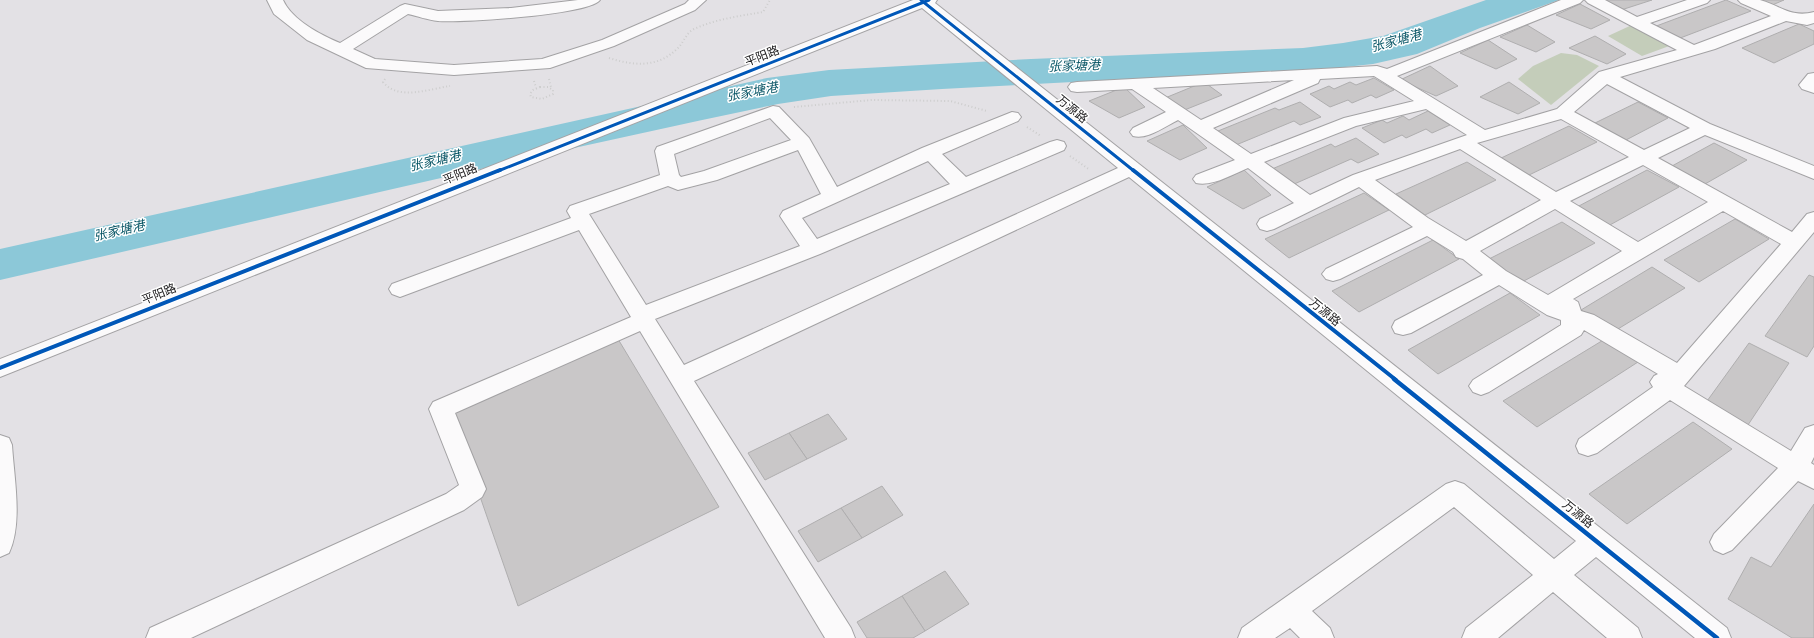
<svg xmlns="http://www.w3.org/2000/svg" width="1814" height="638" viewBox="0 0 1814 638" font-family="'Crimson Pro','Noto Sans SC',serif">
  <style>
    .green { fill: #c4cdba }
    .water { fill: #8cc8d8 }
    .building { fill: #c9c7c8; stroke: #afaeaf }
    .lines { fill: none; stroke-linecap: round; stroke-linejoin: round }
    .minor-casing { stroke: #a3a2a4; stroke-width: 2 }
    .path { stroke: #cdcdcd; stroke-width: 2; stroke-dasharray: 1 2.5; stroke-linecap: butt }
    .minor { fill: #fbfafb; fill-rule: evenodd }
    .cycleway-far2-casing { stroke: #fff; stroke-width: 5 }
    .cycleway-far1-casing { stroke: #fff; stroke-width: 6 }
    .cycleway-casing { stroke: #fff; stroke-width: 7 }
    .cycleway-far2 { stroke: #0057b8; stroke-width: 3 }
    .cycleway-far1 { stroke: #0057b8; stroke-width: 4 }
    .cycleway { stroke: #0057b8; stroke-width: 4.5 }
    .labels { text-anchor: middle; stroke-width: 3; stroke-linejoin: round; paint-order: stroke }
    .street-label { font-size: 12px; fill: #1a191b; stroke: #fff }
    .water-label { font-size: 13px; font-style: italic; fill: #0a5767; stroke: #fff }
  </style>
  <rect width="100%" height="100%" fill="#e3e1e5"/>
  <!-- green -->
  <g class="green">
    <path d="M1634 24 1672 45 1642 56 1608 36Z"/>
    <path d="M1561 53 1577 55 1599 66 1551 105 1518 79 1533 66Z"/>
  </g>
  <!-- water -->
  <path class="water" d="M1486 0H1559L1480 28 1417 54 1373 64 1336 68 942 89 831 96 778 104C517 158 259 221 0 280V249L767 78 829 70 1031 59 1303 48 1343 43 1383 36Z"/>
  <!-- building -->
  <g class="building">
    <path d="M1597 0H1652L1618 11Z"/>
    <path d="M1726 0 1751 11 1675 40 1651 28Z"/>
    <path d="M1756 0H1784L1770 6Z"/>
    <path d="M1580 4 1610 20 1591 29 1556 15Z"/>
    <path d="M1799 24 1814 31V44L1774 63 1742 48Z"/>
    <path d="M1527 25 1555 42 1536 52 1500 37Z"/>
    <path d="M1595 36 1626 54 1607 64 1569 48Z"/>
    <path d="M1488 40 1517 59 1496 69 1460 53Z"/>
    <path d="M1430 66 1458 86 1436 96 1400 80Z"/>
    <path d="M1374 78 1394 90 1376 98 1371 95 1352 103 1348 100 1330 107 1310 94 1329 86 1334 89 1350 82 1356 85Z"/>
    <path d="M1204 82 1222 95 1182 111 1165 98Z"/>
    <path d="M1509 82 1540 103 1518 114 1480 97Z"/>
    <path d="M1124 87 1145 107 1119 118 1089 101Z"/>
    <path d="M1300 102 1321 117 1300 125 1294 121 1236 145 1218 131 1275 108 1279 110Z"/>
    <path d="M1638 102 1668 118 1626 140 1595 123Z"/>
    <path d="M1428 111 1450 125 1432 133 1426 129 1406 138 1402 135 1384 143 1362 128 1382 120 1387 123 1403 116 1409 120Z"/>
    <path d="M1183 125 1207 148 1180 160 1147 141Z"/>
    <path d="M1569 126 1597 142 1527 176 1499 159Z"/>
    <path d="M1356 138 1379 154 1358 163 1351 159 1292 185 1272 169 1331 144 1335 147Z"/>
    <path d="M1714 143 1747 160 1705 184 1672 166Z"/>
    <path d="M1467 162 1496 180 1425 215 1396 194Z"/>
    <path d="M1244 170 1271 195 1243 209 1207 187Z"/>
    <path d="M1647 170 1679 187 1608 226 1577 207Z"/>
    <path d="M1364 193 1389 210 1289 258 1265 239Z"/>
    <path d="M1735 219 1769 239 1699 282 1664 260Z"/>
    <path d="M1562 222 1595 243 1522 282 1489 259Z"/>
    <path d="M1433 240 1459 259 1359 312 1332 291Z"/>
    <path d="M1652 267 1685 288 1613 332 1581 310Z"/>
    <path d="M1809 275 1814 277V346L1807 357 1765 336Z"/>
    <path d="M1510 293 1540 315 1438 374 1408 350Z"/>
    <path d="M618 339 719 507 518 606 450 410Z"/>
    <path d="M1605 339 1638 362 1537 427 1503 401Z"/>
    <path d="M1749 343 1789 363 1744 431 1702 408Z"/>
    <path d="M828 414 847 439 807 459 789 433Z"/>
    <path d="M1693 422 1732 449 1627 524 1589 494Z"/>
    <path d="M789 433 807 459 765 480 748 453Z"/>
    <path d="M882 486 903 515 862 538 841 508Z"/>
    <path d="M1814 504V638H1792L1728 599 1751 557 1771 567Z"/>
    <path d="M841 508 862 538 818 562 798 531Z"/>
    <path d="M945 571 969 604 925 631 902 596Z"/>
    <path d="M902 596 925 631 913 638H867L857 622Z"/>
  </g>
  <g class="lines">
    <!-- minor casing -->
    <g class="minor-casing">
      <g id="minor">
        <path d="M267 0H283C292 20 321 35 340 43L400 6 405 4 438 11 511 8 578 0H600C590 15 459 23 438 21 428 20 417 16 408 14L353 49 375 59 454 65 542 59 602 40 685 4 689 0H706L695 10 614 46 550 68 454 75 366 68 307 40 274 14Z"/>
        <path d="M913 0H937L935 3 1727 628 1731 638H1695L1596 557 1574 575 1638 628 1642 638H1607L1553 592 1498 638H1462L1466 628 1533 575 1454 507 1312 611 1330 628 1334 638H1300L1290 628 1275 638H1238L1242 628 1446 484 1455 481 1464 484 1554 559 1576 541 1129 177 694 381 851 628 855 638H825L640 331 455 413 486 489 482 497 464 510 191 638H146L150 628 446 494 459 485 429 409 433 402 631 317 579 230 400 297 392 294 389 289 392 284 571 218 567 211 570 206 660 175 655 151 657 147 773 106 779 107 809 138 837 187 922 148 1012 112 1018 113 1021 117 1018 121 942 154 966 177 1050 142 1057 140 1064 142 1066 146 1064 150 820 254 655 319 684 365 1118 168 922 8 0 377V359ZM770 118 791 140 704 171 681 177 679 175 674 154ZM798 150 821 194 783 211 780 216 800 246 646 305 589 214 668 186 678 190 717 180ZM928 161 950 184 817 239 802 218Z"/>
        <path d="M1561 0H1583L1580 3 1397 76 1485 130 1557 109 1599 72 1677 50 1588 3 1585 0H1605L1637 17 1687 0H1710L1707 3 1650 23 1694 45 1771 16 1741 3 1738 0C1745 0 1754 0 1760 0 1781 6 1791 18 1814 12V23L1807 25 1786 21 1715 49 1620 77 1710 124 1814 166V179L1705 135 1658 158 1792 232 1807 214 1814 212V232L1684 386 1791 451 1805 428 1814 425V457L1811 463 1814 465V489L1798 481 1732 550 1723 554 1714 550 1710 542 1714 534 1778 468 1670 400 1597 453 1588 456 1579 453 1576 446 1579 439 1653 387 1650 382 1654 376 1658 374 1584 330 1581 335 1489 392 1481 395 1473 392 1469 386 1473 380 1561 325V320L1547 315 1499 285 1411 333 1403 335 1395 333 1392 327 1395 321 1483 275 1463 259 1456 257 1453 252 1427 236 1340 279 1333 281 1326 279 1322 274 1326 269 1413 227 1359 187 1274 229 1267 231 1260 229 1257 224 1260 219 1294 203 1248 168C1233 174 1212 187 1196 183L1193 179 1196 175 1235 160 1178 120C1164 127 1147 140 1133 136L1130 132 1133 128 1166 112 1132 89 1077 92 1071 91 1068 87 1071 83 1077 82 1377 66 1387 69ZM1374 76 1414 101 1344 118 1251 154 1213 128 1318 83 1320 79ZM1294 80 1201 120 1153 88ZM1607 84 1690 128 1644 150 1574 112ZM1426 109 1467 135 1353 175 1310 195 1264 162 1356 126ZM1561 119 1629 157 1556 192 1477 143ZM1460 149 1541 200 1466 241 1428 218 1375 180ZM1643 165 1708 202 1638 242 1570 201ZM1555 209 1622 251 1548 295 1506 271 1480 251ZM1723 211 1781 244 1677 363 1594 315 1581 311 1578 302 1573 299Z"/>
        <path d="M1814 73V93L1802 89 1799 85 1808 74Z"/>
        <path d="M0 435 9 438 12 445C14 478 23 523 9 553L0 557Z"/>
      </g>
    </g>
    <!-- path -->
    <g class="path">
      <path d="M609 58C634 66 658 68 678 48 684 42 686 33 694 29 716 19 740 16 763 12L770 0"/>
      <path d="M385 79 383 82C398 101 429 89 450 86"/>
      <path d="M549 79 551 87"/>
      <path d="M534 81 536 88"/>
      <path d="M540 87H548L553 90V94L542 99 531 97 530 94 533 90Z"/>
      <path d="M794 107 872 100 950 101 987 111"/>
      <path d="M1027 127 1041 136"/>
      <path d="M1070 156 1090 170"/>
    </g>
    <!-- minor -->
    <use href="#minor" class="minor"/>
    <!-- cycleway-far2 casing -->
    <g class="cycleway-far2-casing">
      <g id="cycleway-far2">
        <path d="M921 0 1134 171"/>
        <path d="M498 171 929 0"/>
      </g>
    </g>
    <!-- cycleway-far1 casing -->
    <g class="cycleway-far1-casing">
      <g id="cycleway-far1">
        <path d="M1133 170 1396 380"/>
        <path d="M0 368 500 170"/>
      </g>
    </g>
    <!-- cycleway casing -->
    <g class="cycleway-casing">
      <path id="cycleway" d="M1394 379 1717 638"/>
    </g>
    <!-- cycleway-far2 -->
    <use href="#cycleway-far2" class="cycleway-far2"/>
    <!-- cycleway-far1 -->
    <use href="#cycleway-far1" class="cycleway-far1"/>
    <!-- cycleway -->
    <use href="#cycleway" class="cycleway"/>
  </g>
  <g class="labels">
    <!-- street labels -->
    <g class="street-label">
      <text transform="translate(762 56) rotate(-21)" y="4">平阳路</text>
      <text transform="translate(1072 109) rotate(39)" y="4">万源路</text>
      <text transform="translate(460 174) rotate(-22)" y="4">平阳路</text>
      <text transform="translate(159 294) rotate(-22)" y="4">平阳路</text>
      <text transform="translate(1325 312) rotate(39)" y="4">万源路</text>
      <text transform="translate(1578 514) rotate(39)" y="4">万源路</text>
    </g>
    <!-- water labels -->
    <g class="water-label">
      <text transform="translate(1396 40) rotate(-15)" y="5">张家塘港</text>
      <text transform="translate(1074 65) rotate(-2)" y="5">张家塘港</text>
      <text transform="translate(752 91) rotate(-11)" y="5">张家塘港</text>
      <text transform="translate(435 160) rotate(-13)" y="5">张家塘港</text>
      <text transform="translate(119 230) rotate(-13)" y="5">张家塘港</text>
    </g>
  </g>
</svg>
